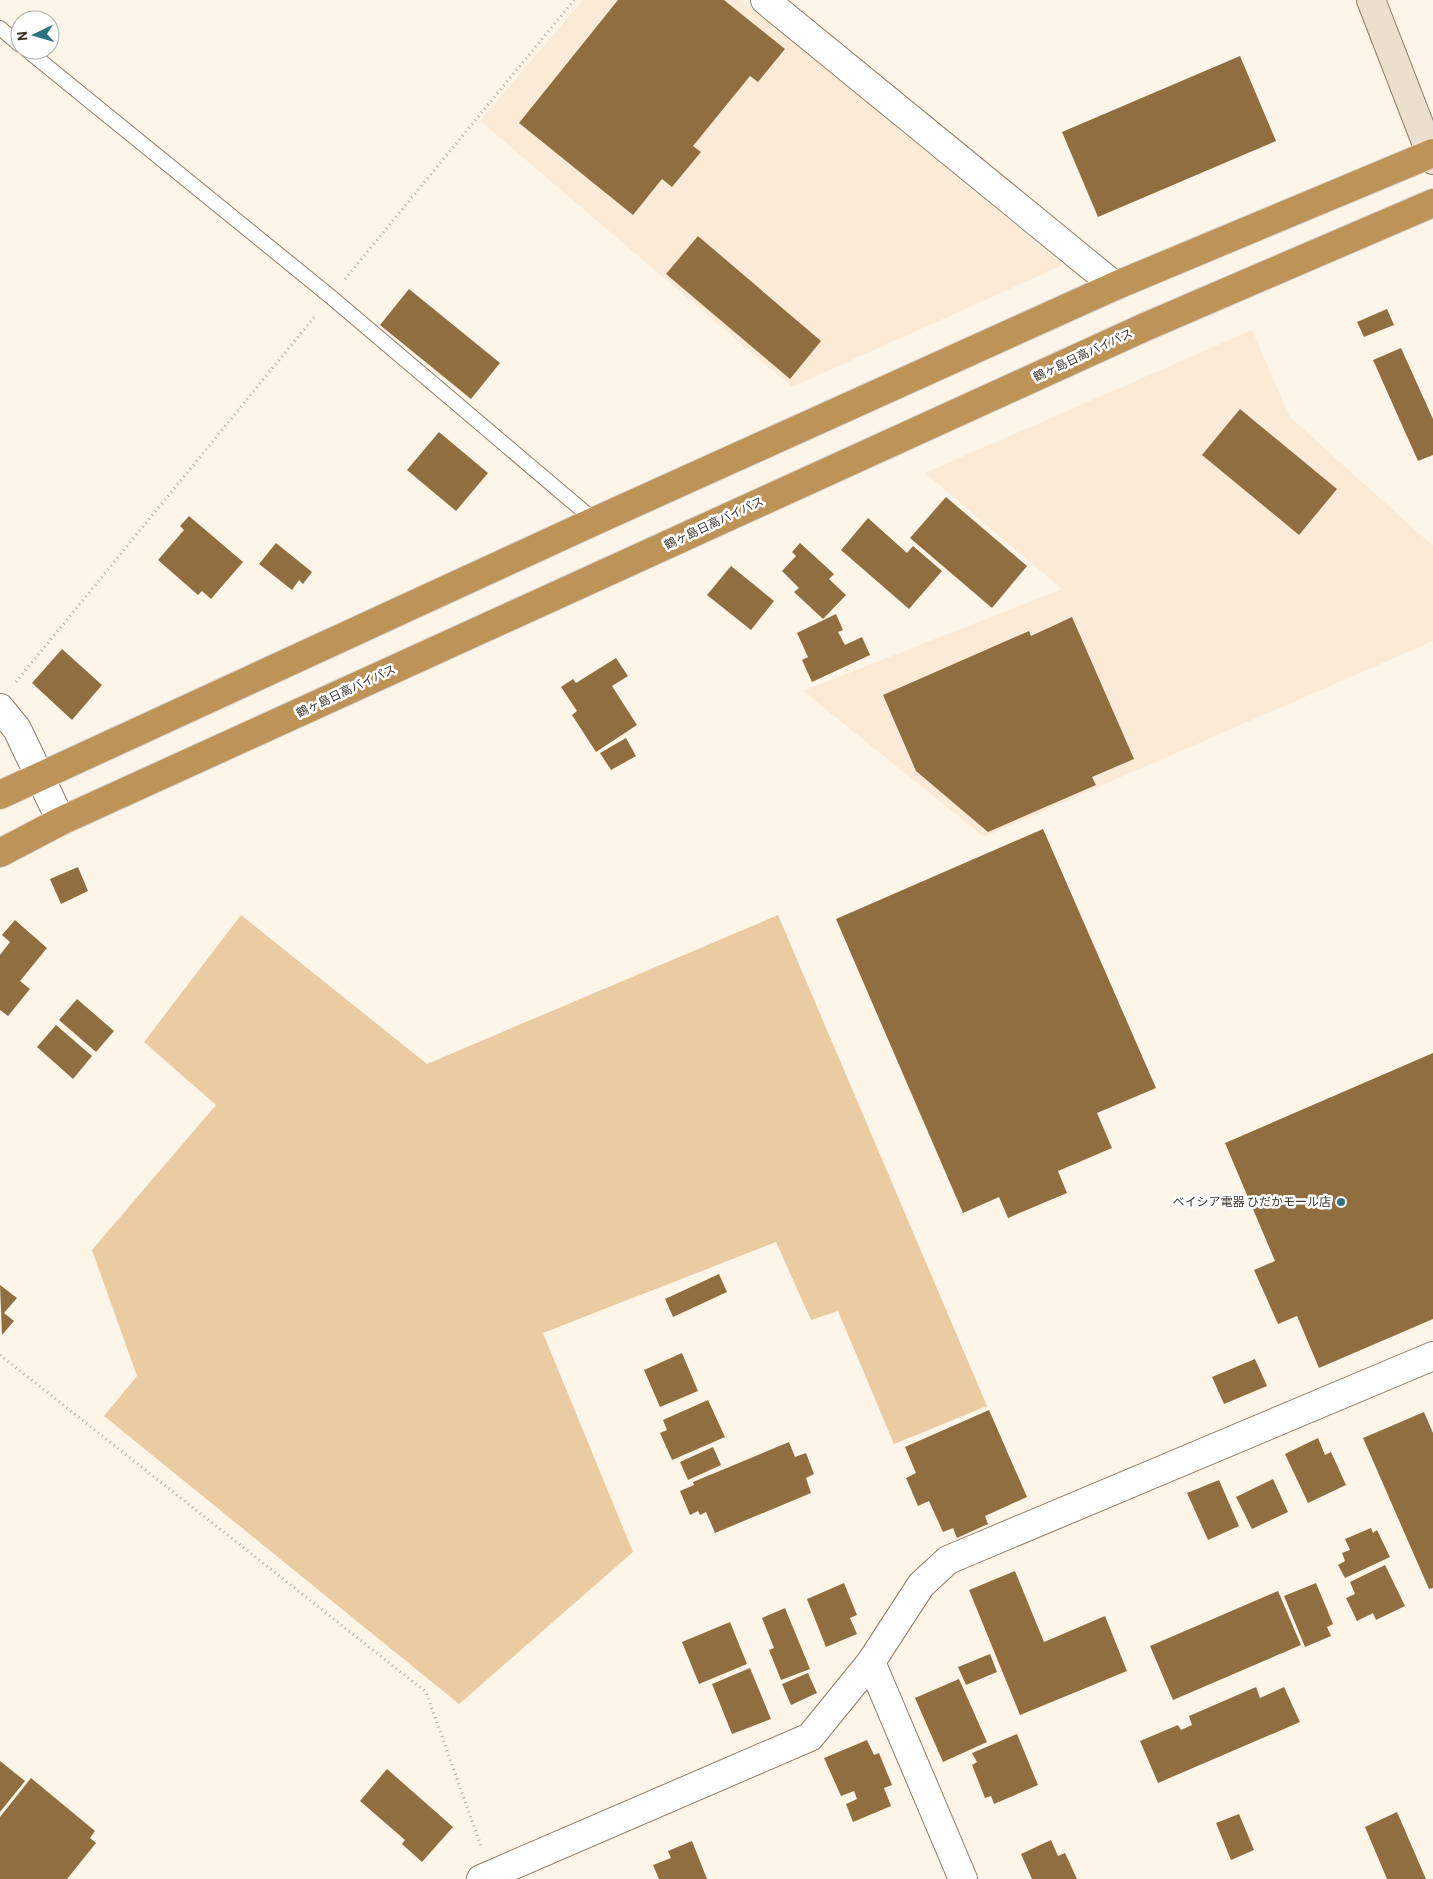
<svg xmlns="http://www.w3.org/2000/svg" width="1433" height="1879" viewBox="0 0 1433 1879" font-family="Barlow,'Noto Sans JP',sans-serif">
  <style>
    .built { fill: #fbebd6 }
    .green { fill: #ebcca2 }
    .building { fill: #906e40 }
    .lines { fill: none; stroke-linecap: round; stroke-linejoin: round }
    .lane-casing { stroke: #907c62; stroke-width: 16 }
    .street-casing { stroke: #907c62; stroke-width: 30 }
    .secondary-casing { stroke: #907c62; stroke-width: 30 }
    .highway-casing { stroke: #d8d7d5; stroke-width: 30 }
    .path { stroke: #b0a89c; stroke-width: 3; stroke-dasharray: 1 4; stroke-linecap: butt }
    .lane { stroke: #fff; stroke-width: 14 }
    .street { stroke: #fff; stroke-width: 28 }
    .secondary { stroke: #ebdfcd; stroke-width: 28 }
    .highway { stroke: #bd9358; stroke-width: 28 }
    .poi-dot { fill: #2d7281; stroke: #fff; stroke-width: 2 }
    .labels { text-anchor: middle; stroke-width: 5; stroke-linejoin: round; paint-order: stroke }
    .street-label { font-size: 12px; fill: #3e362b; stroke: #fff }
    .poi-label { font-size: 12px; fill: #3e362b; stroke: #fff; text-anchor: end }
  </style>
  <rect width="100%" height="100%" fill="#fef5e9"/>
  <!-- built -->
  <g class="built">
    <path d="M583 0H742L1063 265 792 387 480 121Z"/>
    <path d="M1252 330 1290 417 1433 546V641L984 837 803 691 1062 589 925 473Z"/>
  </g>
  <!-- green -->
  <path class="green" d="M241 915 427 1064 778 915 987 1406 894 1444 838 1311 811 1320 776 1242 543 1333 633 1552 459 1704 104 1416 137 1376 92 1250 216 1105 144 1042Z"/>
  <!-- building -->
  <g class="building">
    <path d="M618 0H724L785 49 758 82 750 76 693 146 701 152 672 187 662 179 633 215 519 123Z"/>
    <path d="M1240 56 1276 141 1098 217 1062 132Z"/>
    <path d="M698 236 821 341 790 379 666 274Z"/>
    <path d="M409 289 500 363 471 399 380 325Z"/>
    <path d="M1387 309 1394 325 1364 337 1357 322Z"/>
    <path d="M1401 348 1433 419V455L1418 461 1373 360Z"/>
    <path d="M1240 409 1337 489 1299 535 1202 455Z"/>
    <path d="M439 432 488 473 456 511 407 470Z"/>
    <path d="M946 497 1027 566 992 608 910 538Z"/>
    <path d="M189 516 243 562 211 599 202 591 198 595 158 560 184 530 180 526Z"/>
    <path d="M868 518 907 553 913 546 942 571 909 609 841 550Z"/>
    <path d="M276 543 312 572 303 584 299 580 292 590 259 564Z"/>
    <path d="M800 543 834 574 829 579 846 595 823 619 794 592 799 588 782 571 796 556 792 552Z"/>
    <path d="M731 566 774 601 751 630 707 595Z"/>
    <path d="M836 614 843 630 838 632 845 645 862 637 870 655 812 682 802 660 808 657 797 633Z"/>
    <path d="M1072 617 1134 759 1092 777 1096 785 988 832 916 771 883 695 1029 631 1031 636Z"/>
    <path d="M62 649 102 685 72 720 32 683Z"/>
    <path d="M616 658 628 676 612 686 637 725 596 752 572 715 577 711 561 687 573 679 576 683Z"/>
    <path d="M626 738 636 756 611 770 600 753Z"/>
    <path d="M1043 829 1156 1088 1097 1113 1112 1148 1058 1171 1067 1193 1008 1218 999 1197 963 1213 836 919Z"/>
    <path d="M78 867 88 891 61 904 50 879Z"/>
    <path d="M15 920 47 948 20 981 30 989 8 1016 0 1010V955L10 942 2 935Z"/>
    <path d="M77 999 114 1031 96 1052 59 1020Z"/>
    <path d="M56 1025 92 1056 73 1079 37 1047Z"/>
    <path d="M1433 1053V1319L1319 1368 1297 1316 1278 1324 1254 1270 1275 1261 1225 1143Z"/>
    <path d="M719 1274 727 1292 673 1317 665 1299Z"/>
    <path d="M0 1285 17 1298 4 1313 14 1321 2 1335Z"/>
    <path d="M682 1353 698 1391 660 1407 644 1370Z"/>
    <path d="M1255 1359 1267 1386 1224 1404 1212 1377Z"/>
    <path d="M708 1400 725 1437 672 1460 660 1433 667 1430 663 1420Z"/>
    <path d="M989 1410 1027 1497 985 1516 988 1524 957 1538 953 1528 943 1532 929 1501 918 1506 906 1478 916 1473 905 1447Z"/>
    <path d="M1424 1412 1433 1433V1588L1429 1589 1363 1438Z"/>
    <path d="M1318 1438 1325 1455 1331 1452 1346 1485 1308 1503 1285 1454Z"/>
    <path d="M789 1442 795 1457 806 1453 814 1474 806 1478 811 1493 715 1533 706 1512 700 1515 698 1511 690 1515 680 1491 694 1485 693 1482Z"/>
    <path d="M713 1447 721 1465 688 1480 680 1462Z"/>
    <path d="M1273 1479 1288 1512 1252 1529 1236 1497Z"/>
    <path d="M1219 1480 1239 1526 1208 1540 1187 1493Z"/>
    <path d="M1371 1528 1373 1533 1377 1530 1390 1557 1345 1578 1338 1565 1345 1561 1342 1553 1350 1550 1345 1539Z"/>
    <path d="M1385 1565 1405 1606 1376 1620 1373 1613 1357 1621 1346 1598 1355 1594 1350 1582Z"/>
    <path d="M1015 1571 1044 1642 1105 1616 1127 1671 1020 1715 969 1590Z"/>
    <path d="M844 1583 857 1615 850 1618 857 1634 826 1647 807 1599Z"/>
    <path d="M1316 1583 1333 1624 1327 1627 1331 1636 1305 1647 1284 1596Z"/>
    <path d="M1278 1591 1301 1645 1173 1700 1150 1646Z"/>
    <path d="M785 1608 810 1669 781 1680 769 1650 774 1648 762 1618Z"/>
    <path d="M730 1622 747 1664 699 1684 682 1642Z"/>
    <path d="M990 1654 997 1672 966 1685 958 1667Z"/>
    <path d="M750 1668 771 1719 732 1734 712 1684Z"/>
    <path d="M808 1673 817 1693 791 1705 782 1684Z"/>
    <path d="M959 1679 987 1742 943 1762 915 1698Z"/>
    <path d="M1256 1687 1260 1698 1284 1687 1300 1722 1158 1783 1140 1741 1178 1725 1181 1730 1192 1725 1189 1716Z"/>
    <path d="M1017 1734 1038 1785 994 1804 991 1796 985 1798 972 1765 977 1762 972 1753Z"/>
    <path d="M867 1740 874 1755 879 1753 892 1785 884 1788 891 1806 853 1822 846 1804 857 1799 854 1791 841 1796 824 1758Z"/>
    <path d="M0 1761 25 1781 0 1812Z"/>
    <path d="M387 1769 453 1827 422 1862 402 1844 405 1840 360 1801Z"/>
    <path d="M31 1778 95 1831 90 1838 96 1843 67 1879H0V1817Z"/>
    <path d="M1397 1812 1426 1879H1387L1365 1827Z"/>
    <path d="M1239 1814 1254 1850 1231 1860 1216 1823Z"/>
    <path d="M1051 1840 1058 1856 1065 1853 1077 1879H1032L1021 1854Z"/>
    <path d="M692 1841 707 1879H659L653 1865 671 1858 668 1851Z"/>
  </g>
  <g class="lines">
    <!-- lane casing -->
    <g class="lane-casing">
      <g id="lane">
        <path d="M0 28 20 45"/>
        <path d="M27 50 331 297 595 521"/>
      </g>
    </g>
    <!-- street casing -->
    <g class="street-casing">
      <g id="street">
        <path d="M765 0 1115 286"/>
        <path d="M0 708 17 729 61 821"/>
        <path d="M871 1662 963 1879"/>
        <path d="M481 1879 810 1737 871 1662 921 1585 948 1560 1433 1356"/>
      </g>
    </g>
    <!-- secondary casing -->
    <g class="secondary-casing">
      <path id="secondary" d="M1371 0 1433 160"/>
    </g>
    <!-- highway casing -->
    <g class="highway-casing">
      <g id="highway">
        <path d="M0 795 595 521 1115 286 1433 153"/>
        <path d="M0 853 61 821 1145 327 1433 203"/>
      </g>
    </g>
    <!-- path -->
    <g class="path">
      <path d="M345 279 574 0"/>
      <path d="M16 682 316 315"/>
      <path d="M0 1355 426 1692 481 1846"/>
    </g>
    <!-- lane -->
    <use href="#lane" class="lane"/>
    <!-- street -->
    <use href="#street" class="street"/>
    <!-- secondary -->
    <use href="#secondary" class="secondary"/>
    <!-- highway -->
    <use href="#highway" class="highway"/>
  </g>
  <!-- markers -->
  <circle class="poi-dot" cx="1341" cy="1202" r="5"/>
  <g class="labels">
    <!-- street labels -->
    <g class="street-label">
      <text transform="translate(1083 355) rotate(-25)" y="4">鶴ヶ島日高バイパス</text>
      <text transform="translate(714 523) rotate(-25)" y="4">鶴ヶ島日高バイパス</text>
      <text transform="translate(346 691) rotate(-25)" y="4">鶴ヶ島日高バイパス</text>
    </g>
    <!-- poi labels -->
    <g class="poi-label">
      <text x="1331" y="1206">ベイシア電器 ひだかモール店</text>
    </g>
  </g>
  <!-- north arrow -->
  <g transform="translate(35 35) rotate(265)"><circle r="24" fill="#ffffff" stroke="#b2afaa"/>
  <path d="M0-4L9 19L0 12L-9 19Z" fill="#2d7281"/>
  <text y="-8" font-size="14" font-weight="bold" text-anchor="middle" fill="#3e362b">N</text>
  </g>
</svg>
